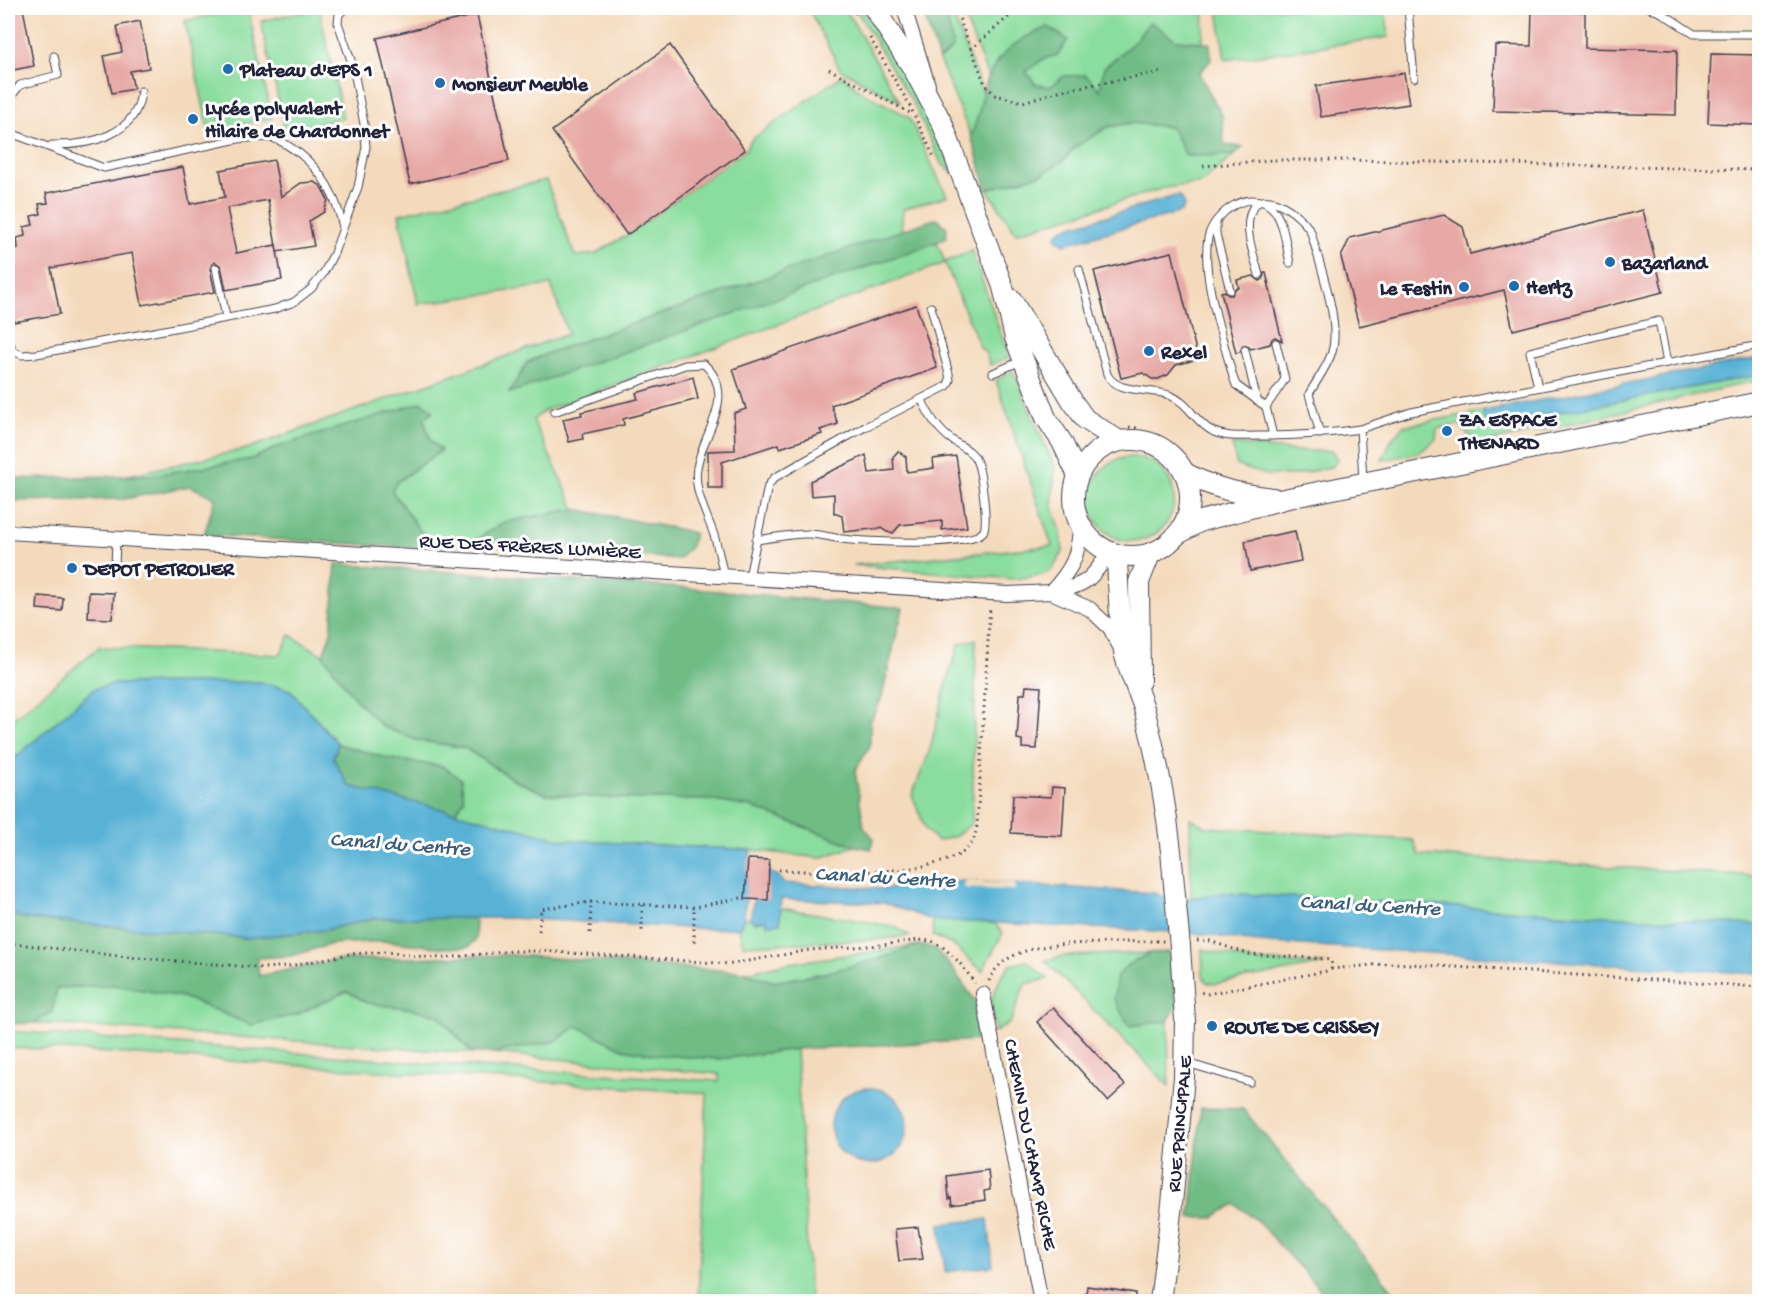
<svg xmlns="http://www.w3.org/2000/svg" width="1767" height="1309" viewBox="0 0 1767 1309" font-family="'Gochi Hand',sans-serif">
  <style>
    .green { fill: #8add9e; stroke: #56806c; stroke-width: 1.5 }
    .forest { fill: #6fbc85; stroke: #486f60; stroke-width: 1.5 }
    .water { fill: #59b2d6; stroke: #3e6a88; stroke-width: 1.5 }
    .pier { fill: #f4dabc }
    .building { fill: #e7a9a5 }
    .lines { fill: none; stroke-linecap: round; stroke-linejoin: round }
    .lane-casing { stroke: #423e4e; stroke-width: 9 }
    .street-casing { stroke: #423e4e; stroke-width: 16 }
    .secondary-casing { stroke: #423e4e; stroke-width: 22 }
    .path { stroke: #423e4e; stroke-width: 3; stroke-dasharray: 1.5 4.5; stroke-linecap: butt }
    .lane { stroke: #fff; stroke-width: 7 }
    .street { stroke: #fff; stroke-width: 14 }
    .secondary { stroke: #fff; stroke-width: 20 }
    .secondary-bridge-casing { stroke: #423e4e; stroke-width: 22; stroke-linecap: butt }
    .secondary-bridge { stroke: #fff; stroke-width: 20 }
    .poi-dot { fill: #1f6fb2; stroke: #fff; stroke-width: 2 }
    .labels { text-anchor: middle; stroke-width: 6; stroke-linejoin: round; paint-order: stroke }
    .poi-label { font-size: 20px; font-weight: bold; fill: #22223b; stroke: #fff; text-anchor: start }
    .street-label { font-size: 20px; fill: #22223b; stroke: #fff }
    .water-label { font-size: 21px; font-style: italic; fill: #385c79; stroke: #fff }
  </style>
  <rect width="100%" height="100%" fill="#fff"/>
  <filter id="ink" filterUnits="userSpaceOnUse"><feTurbulence type="fractalNoise" baseFrequency=".0167" numOctaves="2"/><feDisplacementMap in="SourceGraphic" scale="12" xChannelSelector="R" yChannelSelector="G"/><feConvolveMatrix kernelMatrix="1 2 1 2 8 2 1 2 1" color-interpolation-filters="sRGB"/></filter>
  <filter id="wash" filterUnits="userSpaceOnUse"><feTurbulence type="fractalNoise" baseFrequency=".008" numOctaves="4" result="noise"/><feDisplacementMap in="SourceGraphic" scale="24" xChannelSelector="R" yChannelSelector="G"/><feGaussianBlur stdDeviation="1.35" result="paint"/><feColorMatrix in="noise" values="0 0 0 0 0 0 0 0 0 0 0 0 0 0 0 0 0 1.4 0 .05"/><feComposite in="paint" operator="in"/></filter>
  <g filter="url(#wash)">
    <rect width="100%" height="100%" fill="#f4dabc"/>
    <!-- green -->
    <g class="green">
      <path d="M244 8H248L272 118 209 132 185 21Z"/>
      <path d="M319 8 343 118 285 131 261 21Z"/>
      <path d="M808 8H845L900 102 840 69Z"/>
      <path d="M855 8H862C898 62 930 115 954 175L941 163 913 103Z"/>
      <path d="M950 8 983 93 978 120 971 136 939 60 953 48 947 17Z"/>
      <path d="M961 8H1204L1203 42 1176 40 1150 22 1133 43 1104 68 1100 90 1064 76 1051 87 1036 85 1026 72 1043 59 1057 55 1068 40 1048 27 998 59 989 79Z"/>
      <path d="M1218 8H1385L1389 37 1225 60Z"/>
      <path d="M843 75 860 91 909 117 947 196 903 209 901 231 551 352 527 362 510 392 937 242 945 262 972 251 1009 357 990 365 985 352 981 349 945 263 544 411 533 420 575 509 504 522 470 544 433 549 392 491 397 482 441 451 431 441 424 420 280 446 252 459 153 475 124 476 246 449 568 334 551 285 418 304 399 214 546 180 575 256 595 254 627 235 745 150 751 140Z"/>
      <path d="M1131 123 1171 127 1186 156 1234 155 1202 183 1164 188 1016 233 987 189 1042 174 1064 160 1075 147 1108 127Z"/>
      <path d="M1013 371 1055 468 1052 504 1061 532 1063 552 1053 568 1045 574 1014 579 853 565 1052 546 996 380Z"/>
      <path d="M1759 375V380L1553 428 1480 444C1472 437 1465 433 1459 424L1437 429 1436 439 1419 453 1382 460 1392 439 1403 426 1485 411 1483 414 1491 425Z"/>
      <path d="M1232 444 1295 451H1332L1337 459 1333 466 1296 475H1267L1237 466Z"/>
      <circle cx="1132" cy="499" r="42"/>
      <path d="M290 635 323 655 334 670 416 740 465 748 516 781 546 794 609 798 710 800 751 807 855 846 820 858 751 850 565 840 455 813 464 800 442 766 390 759 338 744 290 690 261 682 113 684 94 689 8 764V723L99 647 280 655Z"/>
      <path d="M976 639 972 823 956 836 937 841 926 830 912 795 929 753 946 685 959 644Z"/>
      <path d="M1190 818 1207 827 1413 840 1419 855 1759 876V925L1224 893 1191 898Z"/>
      <path d="M780 908 893 926 910 936 871 940 743 945 739 928 744 918H750L754 922 767 920V924L780 923Z"/>
      <path d="M932 920 994 923 1003 933 982 971 953 945 933 936Z"/>
      <path d="M919 945 879 959 824 973 774 982 745 972 790 963Z"/>
      <path d="M1202 949 1252 961 1325 964 1214 984 1206 982 1203 975Z"/>
      <path d="M1150 953 1128 965 1129 1026 1168 1021 1169 1086 1045 961 1064 956Z"/>
      <path d="M1027 961 1048 979 1025 984 1010 1023 995 1032 991 1000 1001 977 1010 965Z"/>
      <path d="M114 985 183 997 251 1025 298 1014 347 991 368 1003 412 1009 438 1015 472 1053 34 1023 52 1012 57 988Z"/>
      <path d="M577 1026 623 1049 658 1055 719 1059 796 1049 810 1301H698L707 1093 51 1049 8 1048V1031L478 1067 719 1081V1074L492 1053 556 1041Z"/>
    </g>
    <!-- forest -->
    <g class="forest">
      <path d="M929 8H950L947 17 953 48 939 60 923 12Z"/>
      <path d="M1150 22 1176 40 1210 43 1211 60 1199 73 1222 115 1224 145 1243 147 1234 155 1186 156 1171 127 1131 123 1108 127 1075 147 1064 160 1042 174 987 189 971 136C977 122 979 110 983 95 991 58 1014 40 1048 27L1068 40 1057 55 1043 59 1026 72 1035 84 1050 87 1064 76 1086 75 1100 90 1104 68 1133 43Z"/>
      <path d="M937 218 947 228 946 237 937 242 509 393 527 363 551 352Z"/>
      <path d="M422 402 433 411 424 420 431 441 441 450 397 482 392 491 433 549 204 535 215 498 190 486 124 499 8 501V479L153 475 252 459 280 446Z"/>
      <path d="M575 509 682 530 694 533 691 546 679 559 470 544 504 522Z"/>
      <path d="M336 564 696 589 903 608 881 700 870 722V746L855 771 864 827 874 839 871 849 855 846 751 807 710 800 609 798 546 794 516 781 465 748 416 740 383 727 355 699 323 655 331 632Z"/>
      <path d="M338 744 390 759 442 766 461 779 464 800 455 813 348 786 333 758Z"/>
      <path d="M8 914 29 919 247 938 325 930 374 918 475 916 476 939 469 947 446 948 386 941 332 944 291 956 257 958 259 976 335 960 512 955 745 972 774 982 824 973 879 959 919 945 934 948 952 968 976 1002 981 1040 796 1049 719 1059 658 1055 623 1049 577 1026 556 1041 492 1053H472L438 1015 412 1009 367 1003 347 991 298 1014 251 1025 183 997 114 985 57 988 52 1012 34 1023 8 1024Z"/>
      <path d="M1169 952 1177 1005 1168 1021 1129 1026 1114 999 1117 976 1128 965 1150 953Z"/>
      <path d="M1201 1108 1243 1109 1401 1301H1331L1256 1220 1235 1204 1212 1218H1190Z"/>
    </g>
    <!-- water -->
    <g class="water">
      <path d="M1179 195C1184 200 1186 206 1181 212L1065 244 1057 240 1056 236 1062 229Z"/>
      <path d="M1759 358V375L1491 425C1486 422 1480 417 1485 411Z"/>
      <path d="M261 682 290 690 338 744 333 758 349 786 565 840 751 850 746 882 768 884 769 872 779 876 783 883 884 889 964 881 1154 893C1174 904 1202 896 1224 893L1759 925V974L1256 942 1195 933 932 920 884 903 781 899 780 923 767 925V920L754 922 750 918 754 898H746L744 918 739 928 707 929 512 918H374L325 930 247 938 29 919 8 914V764L94 689 113 684Z"/>
      <circle cx="869" cy="1126" r="38"/>
      <path d="M988 1219 993 1266 945 1272 940 1224Z"/>
      <path d="M981 1292 982 1301H917Z"/>
    </g>
    <!-- pier -->
    <path class="pier" d="M964 881 1015 884V890L965 888Z"/>
    <g id="blocks">
      <!-- building -->
      <g class="building">
        <path d="M8 8H23L34 66 8 71Z"/>
        <path d="M1532 10 1585 12V48L1677 50 1676 115 1493 111 1495 45 1531 46Z"/>
        <path d="M477 15 509 161 410 184 377 38Z"/>
        <path d="M140 21 149 68 130 71 134 89 112 93 104 56 122 52 117 26Z"/>
        <path d="M670 45 745 150 627 235 552 131Z"/>
        <path d="M1711 54 1760 55 1758 125 1708 123Z"/>
        <path d="M1404 73 1409 104 1321 117 1316 86Z"/>
        <path d="M274 160 281 197 301 183 314 182 320 185 328 200 324 212 309 221 314 246 277 252 268 200 227 208 236 253 276 245 282 280 226 290 221 266 215 262 212 264 210 269 215 292 142 305 132 253 51 268 60 314 14 322 8 285V259L11 258 9 250 18 248 17 238 25 236 24 227 33 225 31 216 41 214 39 204 48 203 46 193 183 167 190 204 225 197 220 170Z"/>
        <path d="M1643 210 1663 292 1513 330 1504 290 1359 326 1341 257 1350 238 1444 215 1463 227 1470 254Z"/>
        <path d="M1172 252 1198 359 1176 365 1168 375 1158 379H1152L1143 373 1121 378 1094 271Z"/>
        <path d="M1264 273H1266L1282 341 1275 337 1272 339 1270 344 1251 349 1247 345H1243L1240 352 1236 353 1221 292 1225 291 1228 295H1232L1235 289 1239 288 1237 280 1253 276 1260 281 1263 279Z"/>
        <path d="M916 305 937 368 831 405 838 424 820 430 822 434 780 448 779 444 722 462V488H708V451L735 450 734 413 746 409 733 369Z"/>
        <path d="M693 377 698 399 623 419 624 425 582 434 583 439 569 442 563 419 582 415 581 412 638 399 636 393Z"/>
        <path d="M898 451 906 457 907 472 934 468 933 459 956 456 967 527 942 530V521L900 525 893 533 887 532 881 528 844 532 842 516 834 513V494L811 496 810 481 866 455 869 473 894 470 893 457Z"/>
        <path d="M1295 531 1301 561 1250 571 1245 541Z"/>
        <path d="M89 592 114 593 112 619 88 618Z"/>
        <path d="M38 596 63 598 62 611 37 609Z"/>
        <path d="M1026 686 1041 687 1037 749 1022 748V740L1017 739 1020 694H1025Z"/>
        <path d="M1052 787 1065 788 1062 836 1011 833 1013 795 1051 797Z"/>
        <path d="M748 859 769 860 768 900 745 899Z"/>
        <path d="M1053 1007 1125 1085 1108 1101 1037 1022Z"/>
        <path d="M988 1170 990 1190 984 1191 985 1200 952 1205 951 1198 949 1199 947 1176Z"/>
        <path d="M918 1227 923 1259 899 1261 895 1229Z"/>
        <path d="M1087 1286 1135 1293V1302H1085Z"/>
      </g>
    </g>
  </g>
  <g filter="url(#ink)">
    <use href="#blocks" fill-opacity="0" stroke="#423e4e" stroke-width="1.5"/>
    <g class="lines">
      <!-- lane casing -->
      <g class="lane-casing">
        <g id="lane">
          <path d="M1408 8 1414 78"/>
          <path d="M1650 8 1662 13 1694 34H1760"/>
          <path d="M8 101 20 85 58 75 54 56"/>
          <path d="M8 132 104 168 238 139C250 138 263 136 275 139 284 142 291 148 299 153 324 173 336 197 343 227"/>
          <path d="M52 145C89 146 138 135 141 91"/>
          <path d="M1216 221V234L1230 290"/>
          <path d="M216 268 226 317"/>
          <path d="M1079 269 1107 374C1116 394 1149 388 1169 395 1189 402 1195 423 1214 432 1228 438 1244 436 1259 436 1294 436 1326 434 1360 429"/>
          <path d="M1259 275C1255 258 1246 237 1249 219 1255 180 1300 212 1311 232 1319 264 1341 321 1332 352 1327 367 1317 380 1309 394L1320 434"/>
          <path d="M8 338 13 351 22 355 37 354 275 309 294 302 311 289 323 274 334 253 358 187 366 147 364 124 353 66 338 23 339 14 346 8"/>
          <path d="M1245 350 1257 401"/>
          <path d="M993 373 1021 361"/>
          <path d="M1538 387 1530 352 1659 321 1667 363"/>
          <path d="M1266 407 1285 379 1276 343"/>
          <path d="M554 412 685 365 704 364C739 396 702 433 697 468 693 489 707 515 714 535 718 548 721 562 724 576"/>
          <path d="M1273 436 1266 407 1236 385 1233 377C1223 338 1201 277 1208 238 1213 214 1248 187 1271 207 1284 219 1286 246 1290 263"/>
          <path d="M1363 480 1360 429 1411 412 1760 345"/>
          <path d="M756 540C773 538 790 534 806 534 818 533 831 538 842 539 864 542 970 547 983 532 989 524 981 470 976 460 972 450 960 446 952 440 938 430 929 416 922 400"/>
          <path d="M115 567 116 540"/>
          <path d="M749 577 768 486 774 478 865 427 947 386 950 380 949 374 931 307"/>
          <path d="M1187 1063 1250 1082"/>
        </g>
      </g>
      <!-- street casing -->
      <g class="street-casing">
        <g id="street">
          <path d="M904 8 928 85"/>
          <path d="M1080 526C1079 557 1071 570 1051 592 1084 587 1092 580 1109 552"/>
          <path d="M8 532 1007 594 1051 592 1090 609 1110 628 1119 645"/>
          <path d="M983 994 1041 1302"/>
        </g>
      </g>
      <!-- secondary casing -->
      <g class="secondary-casing">
        <g id="secondary">
          <path d="M874 8 914 70 943 125 1003 287 1015 338 1046 418 1062 442 1078 476"/>
          <path d="M1011 299 1073 402 1085 419 1119 441"/>
          <circle cx="1132" cy="498" r="58"/>
          <path d="M1185 473C1215 489 1239 494 1273 498"/>
          <path d="M1178 534 1201 521 1284 499 1760 402"/>
          <path d="M1117 555C1118 587 1119 620 1124 651 1127 670 1140 693 1145 712 1160 769 1170 826 1174 885"/>
          <path d="M1140 681 1139 582 1150 554"/>
          <path d="M1160 1302 1172 1204 1184 1077 1185 1020 1180 947"/>
        </g>
      </g>
      <!-- path -->
      <g class="path">
        <path d="M852 8 856 14"/>
        <path d="M955 8 985 84 995 95 1023 102 1059 91 1160 72"/>
        <path d="M870 38 909 104 935 159"/>
        <path d="M971 49 1019 8"/>
        <path d="M829 69 912 114"/>
        <path d="M1203 166 1272 160H1351L1760 170"/>
        <path d="M1129 427 1136 428 1155 444"/>
        <path d="M779 870C825 872 924 877 962 853 972 846 975 838 977 826L990 606"/>
        <path d="M642 905V935"/>
        <path d="M539 931 541 909 591 902 694 907 746 897"/>
        <path d="M590 933 591 902"/>
        <path d="M1197 941H1210L1248 954 1326 959 1331 961 1332 965 1331 969 1326 971 1207 994 1200 992"/>
        <path d="M694 942V907"/>
        <path d="M8 943 127 957 264 968 290 966 349 954 386 952 425 957 444 958 513 951H541L731 964 810 950 882 945 919 940 932 941 944 948 959 962 975 983"/>
        <path d="M1331 969 1394 963 1760 987"/>
        <path d="M989 981C1004 942 1067 944 1102 943 1123 942 1143 941 1164 941"/>
      </g>
      <!-- lane -->
      <use href="#lane" class="lane"/>
      <!-- street -->
      <use href="#street" class="street"/>
      <!-- secondary -->
      <use href="#secondary" class="secondary"/>
      <!-- secondary-bridge casing -->
      <g class="secondary-bridge-casing">
        <path id="secondary-bridge" d="M1174 885 1180 947"/>
      </g>
      <!-- secondary-bridge -->
      <use href="#secondary-bridge" class="secondary-bridge"/>
    </g>
  </g>
  <!-- markers -->
  <g class="poi-dot">
    <circle cx="228" cy="69" r="6"/>
    <circle cx="440" cy="83" r="6"/>
    <circle cx="193" cy="119" r="6"/>
    <circle cx="1610" cy="262" r="6"/>
    <circle cx="1514" cy="286" r="6"/>
    <circle cx="1464" cy="287" r="6"/>
    <circle cx="1149" cy="351" r="6"/>
    <circle cx="1447" cy="431" r="6"/>
    <circle cx="72" cy="568" r="6"/>
    <circle cx="1212" cy="1026" r="6"/>
  </g>
  <g class="labels">
    <!-- poi labels -->
    <g class="poi-label">
      <text x="240" y="76">Plateau d'EPS 1</text>
      <text x="452" y="90">Monsieur Meuble</text>
      <text x="205" y="114">Lycée polyvalent<tspan x="205" dy="23">Hilaire de Chardonnet</tspan></text>
      <text x="1622" y="269">Bazarland</text>
      <text x="1526" y="293">Hertz</text>
      <text x="1452" y="294" text-anchor="end">Le Festin</text>
      <text x="1161" y="358">Rexel</text>
      <text x="1459" y="426">ZA ESPACE<tspan x="1459" dy="23">THENARD</tspan></text>
      <text x="84" y="575">DEPOT PETROLIER</text>
      <text x="1224" y="1033">ROUTE DE CRISSEY</text>
    </g>
    <!-- street labels -->
    <g class="street-label">
      <text transform="translate(530 545) rotate(3)" y="7">RUE DES FRÈRES LUMIÈRE</text>
      <text transform="translate(1178 1124) rotate(-85)" y="7">RUE PRINCIPALE</text>
      <text transform="translate(1032 1144) rotate(79)" y="7">CHEMIN DU CHAMP RICHE</text>
    </g>
    <!-- water labels -->
    <g class="water-label">
      <text transform="translate(400 843) rotate(4)" y="7">Canal du Centre</text>
      <text transform="translate(885 876) rotate(3)" y="7">Canal du Centre</text>
      <text transform="translate(1370 904) rotate(3)" y="7">Canal du Centre</text>
    </g>
  </g>
  <!-- margin -->
  <rect width="1767" height="1309" fill="none" stroke="#fff" stroke-width="30"/>
</svg>
